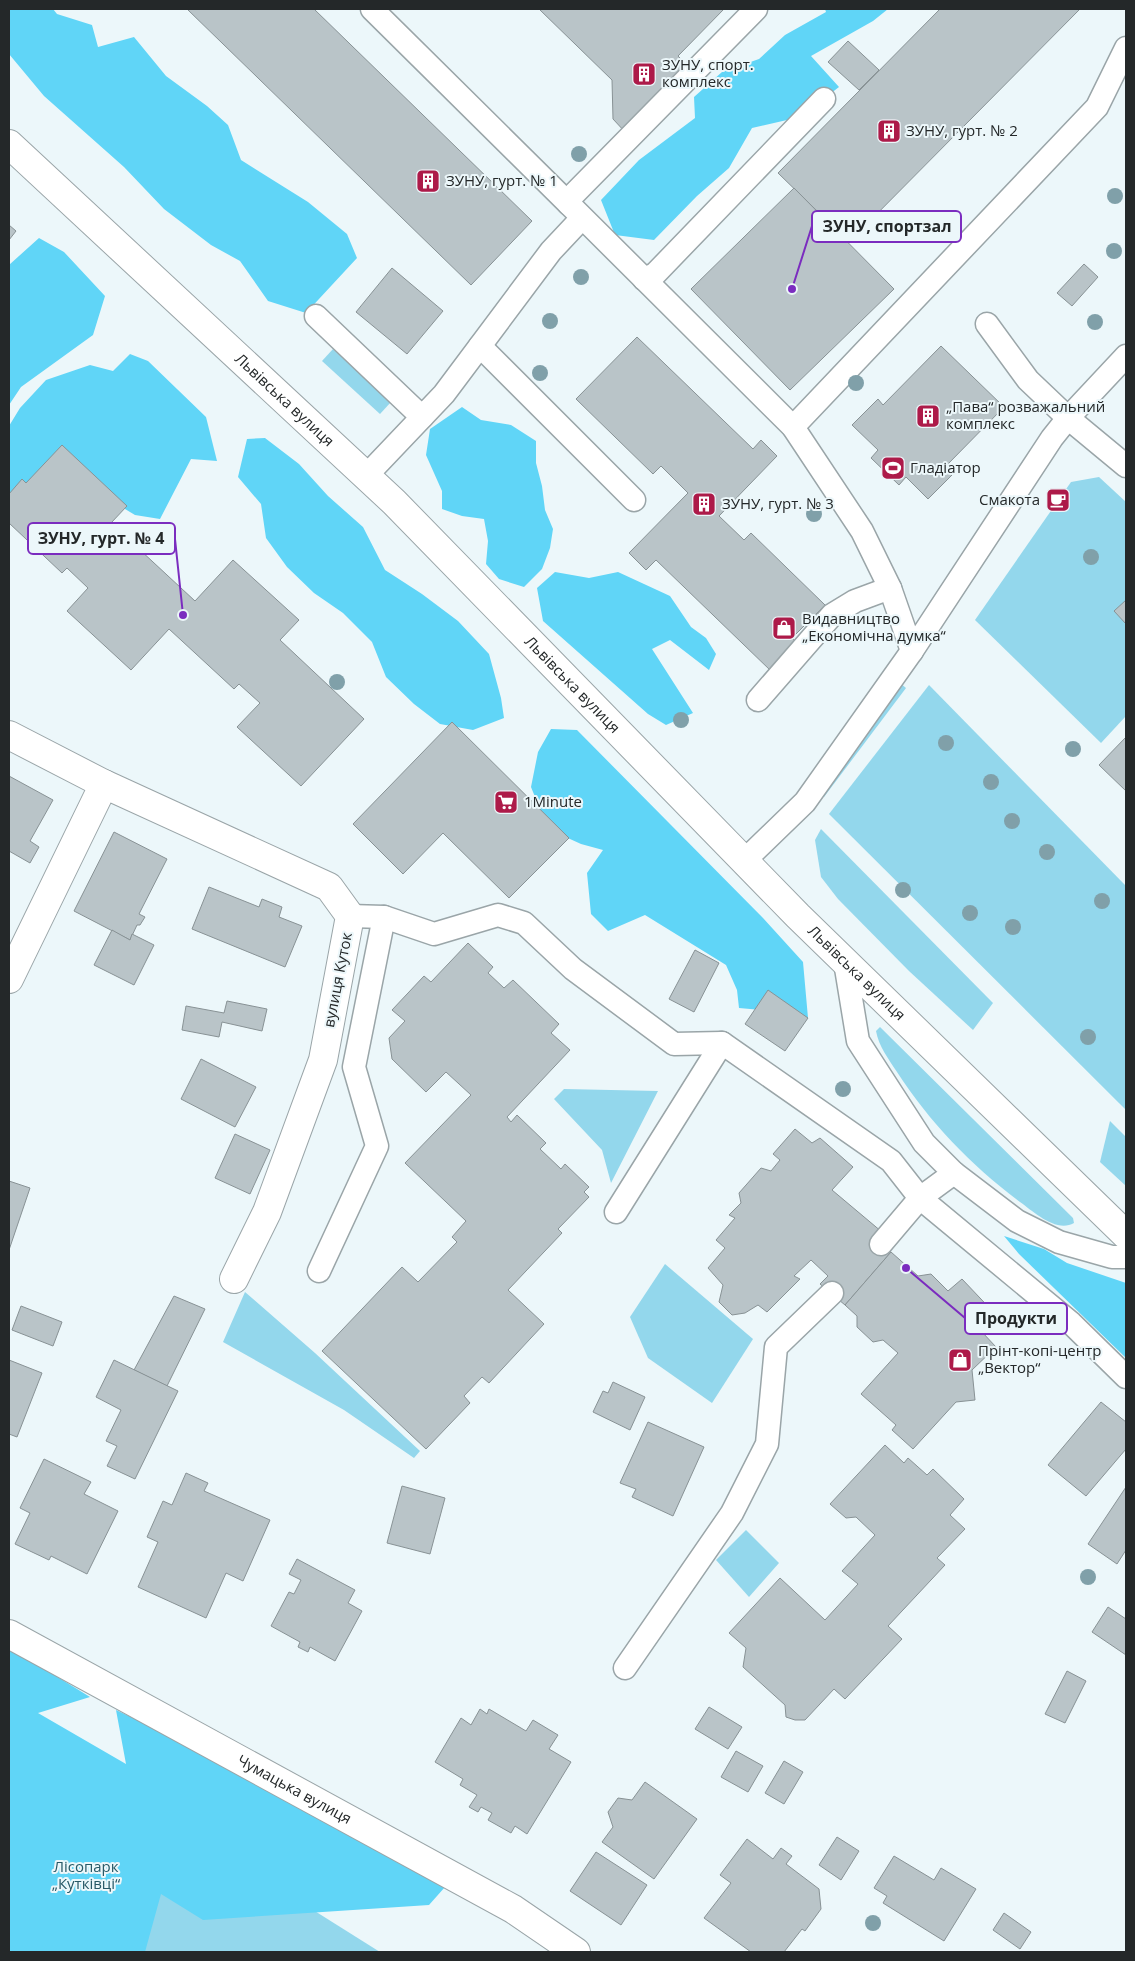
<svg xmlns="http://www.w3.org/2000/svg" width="1135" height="1961" viewBox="0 0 1135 1961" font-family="'Open Sans',sans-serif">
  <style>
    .green { fill: #93d7ec }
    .forest { fill: #60d5f7 }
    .building { fill: #b9c4c8; stroke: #889295 }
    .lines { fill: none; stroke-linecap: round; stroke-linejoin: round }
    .service-casing { stroke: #9aa5a8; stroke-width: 25 }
    .minor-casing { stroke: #9aa5a8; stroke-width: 30 }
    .primary-casing { stroke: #9aa5a8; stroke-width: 30 }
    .service { stroke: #fff; stroke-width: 22 }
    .minor { stroke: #fff; stroke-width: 28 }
    .primary { stroke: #fff; stroke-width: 28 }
    .tree { fill: #80a0a9 }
    .labels { text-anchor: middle; stroke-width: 4; stroke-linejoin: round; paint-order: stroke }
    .poi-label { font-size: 15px; fill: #242829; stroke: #ecf7fa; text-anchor: start }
    .street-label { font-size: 15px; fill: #242829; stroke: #ecf7fa }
    .park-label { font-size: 15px; fill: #275967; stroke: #ecf7fa }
    .leader { fill: none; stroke: #7b2cbf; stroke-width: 2 }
    .callout-dot { fill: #7b2cbf; stroke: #ecf7fa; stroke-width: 2 }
    .callout { fill: #ecf7fa; stroke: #7b2cbf; stroke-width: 2 }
    .callout-label { font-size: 16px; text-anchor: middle; font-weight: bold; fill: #242829 }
  </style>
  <rect width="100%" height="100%" fill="#ecf7fa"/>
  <!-- green -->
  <g class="green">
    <path d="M333 349 391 402 380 414 322 361Z"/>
    <path d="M1099 477 1126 502V716L1101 743 975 620 1071 482Z"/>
    <path d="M900 683 906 688 824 797 817 791Z"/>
    <path d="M929 685 1126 886V1110L829 814Z"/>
    <path d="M821 829 993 1003 973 1030 909 971 838 899 821 877 815 840Z"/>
    <path d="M880 1027 1073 1218 1074 1223C1056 1233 1034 1212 1020 1202 971 1165 931 1124 897 1072 888 1058 879 1047 876 1031Z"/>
    <path d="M564 1089 658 1091 611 1183 602 1150 554 1099Z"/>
    <path d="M1110 1121 1126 1137V1186L1100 1162Z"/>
    <path d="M665 1264 753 1339 712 1403 648 1358 630 1317Z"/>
    <path d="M245 1292 315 1353 420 1451 414 1458 344 1410 223 1342Z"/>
    <path d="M746 1530 779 1563 749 1597 716 1560Z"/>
    <path d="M9 1748 302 1903 380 1952H9Z"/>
  </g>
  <!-- forest -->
  <g class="forest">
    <path d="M9 9H53L57 14 92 25 98 47 134 37 166 76 207 106 228 125 241 160 308 202 347 234 357 258 306 313 268 301 240 261 211 245 164 209 124 167 44 96 9 54Z"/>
    <path d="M825 9H888L873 21 811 56 839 87 800 117 752 128 729 168 697 196 654 240 615 235 601 200 639 160 695 118 694 97 722 72 759 59 785 35 826 12Z"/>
    <path d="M39 238 64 252 105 296 93 335 21 387 9 405V265Z"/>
    <path d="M130 354 148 361 206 417 217 461 191 459 160 519 135 515 100 494 9 507V426L20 408 46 380 90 365 113 371Z"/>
    <path d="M462 407 481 420 511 425 536 441V463L542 486 545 510 553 529 550 548 542 569 524 587 499 579 486 564 488 541 484 519 462 516 442 509V491L426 455 430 429Z"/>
    <path d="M265 438 299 464 328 496 363 527 385 570 422 594 458 621 489 654 501 698 504 718 473 730 440 724 414 704 386 677 372 642 343 613 314 593 287 567 266 538 261 504 238 477 247 439Z"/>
    <path d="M555 572 589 578 618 572 670 596 691 627 706 638 716 654 709 670 670 640 652 649 693 713 666 725 648 714 543 621 537 588Z"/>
    <path d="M551 729 577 730 763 918 803 962 808 1018 773 1011 739 1008 737 990 726 965 645 915 608 931 591 914 587 873 603 850 581 844 548 829 531 787 538 752Z"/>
    <path d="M1004 1236 1044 1249 1067 1263 1126 1283V1358L1019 1254Z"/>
    <path d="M9 1647 90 1697 38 1713 126 1764 116 1710 234 1766 445 1887 429 1905 203 1920 161 1894 145 1952H9Z"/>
  </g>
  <!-- building -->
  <g class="building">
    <path d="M187 9H314L532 221 471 285Z"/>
    <path d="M539 9H724L678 56 689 67 626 133 613 119 612 80Z"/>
    <path d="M940 9H1080L849 242 778 173Z"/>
    <path d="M848 41 879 70 859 90 828 62Z"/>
    <path d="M794 188 894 289 790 390 691 289Z"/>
    <path d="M9 225 16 231 9 240Z"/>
    <path d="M1084 264 1098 277 1072 306 1057 293Z"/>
    <path d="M392 268 443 311 407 354 356 312Z"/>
    <path d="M637 337 753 449 761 440 777 456 719 516 744 540 751 533 825 605 792 638 798 643 771 671 656 560 646 570 629 553 688 493 661 466 653 474 576 399Z"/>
    <path d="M941 346 1004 407 946 466 953 474 928 499 906 477 899 485 871 458 878 450 852 425 878 399 883 405Z"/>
    <path d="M62 445 127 506 111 523 195 601 233 560 299 620 280 640 364 719 301 786 237 727 260 703 239 684 234 689 169 629 131 670 67 611 88 588 67 568 62 573 9 523V494L22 479 26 483Z"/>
    <path d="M1126 600V624L1114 611Z"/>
    <path d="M452 722 569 838 509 898 443 833 403 874 353 824Z"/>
    <path d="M1126 737V791L1099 765Z"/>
    <path d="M9 776 53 800 30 841 39 847 30 863 9 851Z"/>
    <path d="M114 832 167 859 139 914 145 917 140 925H137L130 940 74 911Z"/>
    <path d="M209 887 259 907 262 899 282 907 279 917 302 926 285 967 192 929Z"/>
    <path d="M112 930 130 940 132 934 154 945 134 985 94 965Z"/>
    <path d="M468 943 493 967 488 973 504 988 513 980 559 1024 551 1033 570 1050 507 1117 511 1122 517 1115 546 1143 540 1149 561 1169 565 1164 589 1187 584 1192 589 1197 558 1229 562 1233 508 1290 544 1324 489 1383 482 1377 464 1396 470 1403 426 1449 322 1351 402 1267 418 1282 457 1242 452 1237 466 1221 405 1163 471 1095 446 1072 426 1092 392 1059 389 1038 405 1021 392 1010 424 976 431 982Z"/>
    <path d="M695 950 719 963 694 1012 669 999Z"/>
    <path d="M768 990 808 1018 785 1051 745 1024Z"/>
    <path d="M227 1001 267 1009 262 1031 222 1022 219 1037 182 1030 186 1006 224 1013Z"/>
    <path d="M201 1059 256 1087 235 1127 181 1099Z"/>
    <path d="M795 1129 812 1143 820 1138 853 1167 832 1190 882 1232 881 1244 891 1252 845 1305 820 1284 828 1276 811 1260 794 1276 800 1279 767 1312 758 1305 745 1313 732 1315 719 1302 723 1285 708 1268 725 1248 716 1240 735 1218 729 1215 741 1203 739 1193 761 1168 771 1171 780 1160 773 1154Z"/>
    <path d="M235 1134 270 1150 250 1194 215 1178Z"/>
    <path d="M9 1181 30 1188 9 1250Z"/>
    <path d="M891 1252 918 1276 931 1274 948 1291 962 1279 998 1317 982 1332 996 1347 972 1370 975 1400 956 1402 913 1449 892 1430 896 1425 861 1394 898 1353 883 1340 873 1342 857 1327V1316L845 1305Z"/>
    <path d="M174 1296 205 1309 167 1386 134 1370Z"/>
    <path d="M21 1306 62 1322 53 1346 12 1330Z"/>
    <path d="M9 1360 42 1373 17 1437 9 1434Z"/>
    <path d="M114 1360 178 1391 135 1479 107 1466 117 1446 106 1441 121 1410 96 1397Z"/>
    <path d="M613 1382 645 1397 630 1430 593 1412 603 1391 608 1393Z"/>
    <path d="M1101 1402 1126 1422V1449L1086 1496 1048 1465Z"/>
    <path d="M648 1422 704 1447 673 1516 632 1497 636 1489 620 1483Z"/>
    <path d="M885 1445 904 1463 908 1458 927 1475 933 1469 964 1499 950 1515 965 1529 937 1558 945 1565 888 1626 902 1639 845 1699 834 1689 805 1720H795L786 1717 785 1705 743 1667 746 1648 729 1633 780 1578 825 1620 858 1584 842 1571 875 1535 856 1517 846 1518 830 1504Z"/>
    <path d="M44 1459 91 1482 84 1494 118 1511 87 1574 51 1556 49 1560 15 1544 30 1513 20 1508Z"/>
    <path d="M186 1473 208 1483 204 1491 270 1520 243 1581 226 1573 206 1618 138 1587 158 1542 147 1537 163 1501 172 1505Z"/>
    <path d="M402 1486 445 1498 430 1554 387 1543Z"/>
    <path d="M1126 1487V1550L1117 1564 1088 1544Z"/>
    <path d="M297 1559 355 1590 348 1603 362 1611 335 1661 310 1647 308 1652 298 1647 300 1642 271 1626 289 1592 294 1594 301 1580 289 1574Z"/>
    <path d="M1108 1607 1126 1619V1655L1092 1632Z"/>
    <path d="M1067 1671 1086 1681 1065 1723 1045 1714Z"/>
    <path d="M709 1707 742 1727 728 1749 695 1729Z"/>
    <path d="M480 1709 487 1714 489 1709 526 1731 533 1720 558 1735 549 1749 571 1762 527 1834 515 1826 511 1833 488 1820 492 1813 481 1807 478 1812 469 1807 477 1795 460 1785 463 1779 435 1762 461 1718 471 1725Z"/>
    <path d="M736 1751 763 1766 748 1792 721 1777Z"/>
    <path d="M784 1761 803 1772 784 1804 765 1793Z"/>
    <path d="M645 1782 697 1819 654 1879 602 1842 613 1827 608 1812 618 1798 632 1800Z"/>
    <path d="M837 1837 859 1851 841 1880 819 1865Z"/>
    <path d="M747 1839 773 1859 781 1848 792 1856 786 1864 819 1889 821 1909 805 1931 802 1929 784 1952H751L704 1918 731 1883 720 1875Z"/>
    <path d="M596 1852 647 1885 621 1925 570 1891Z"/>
    <path d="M894 1856 934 1880 941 1868 976 1889 944 1941 883 1903 887 1896 874 1888Z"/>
    <path d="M1004 1913 1031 1932 1020 1949 993 1930Z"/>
  </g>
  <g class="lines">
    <!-- service casing -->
    <g class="service-casing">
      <g id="service">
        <path d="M372 9 569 204"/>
        <path d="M756 9 571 197 569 204 793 427 862 531 890 588 912 651"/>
        <path d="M644 279 655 274 824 99"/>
        <path d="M316 316 422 417"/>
        <path d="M987 324 1028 380 1068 418 1126 356"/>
        <path d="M480 346 634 500"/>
        <path d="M793 427 1097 107 1126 48"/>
        <path d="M366 476 444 394 551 251 582 218"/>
        <path d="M758 700 832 615 855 601 890 588"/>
        <path d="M744 861 805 802 912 651 1052 438 1068 418 1126 466"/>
        <path d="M350 916 384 917 434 934 498 915 524 923 573 969 674 1044 722 1043 891 1161 920 1198 1071 1323 1126 1377"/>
        <path d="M845 962 858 1041 924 1143 954 1173 920 1198 881 1244"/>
        <path d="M954 1173 1017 1221 1059 1242 1112 1257H1126"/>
        <path d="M616 1212 722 1043"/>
        <path d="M319 1271 377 1146 354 1067 384 917"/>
        <path d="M625 1668 732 1513 767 1444 776 1347 832 1293"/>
      </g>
    </g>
    <!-- minor casing -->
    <g class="minor-casing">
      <g id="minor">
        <path d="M9 735 104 784"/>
        <path d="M9 979 104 784 329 887 350 916 323 1060 267 1212 234 1279"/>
        <path id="s1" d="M9 1634 513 1909 576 1952"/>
      </g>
    </g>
    <!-- primary casing -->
    <g class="primary-casing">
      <g id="primary">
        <path id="s2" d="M9 144 394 502 798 916 1126 1235"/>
      </g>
    </g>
    <!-- service -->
    <use href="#service" class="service"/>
    <!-- minor -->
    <use href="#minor" class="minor"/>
    <!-- primary -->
    <use href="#primary" class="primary"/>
  </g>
  <!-- trees -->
  <g class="tree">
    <circle cx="579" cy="154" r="8"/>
    <circle cx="1115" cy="196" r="8"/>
    <circle cx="1114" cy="251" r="8"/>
    <circle cx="581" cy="277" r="8"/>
    <circle cx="550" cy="321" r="8"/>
    <circle cx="1095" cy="322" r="8"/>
    <circle cx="540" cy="373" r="8"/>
    <circle cx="856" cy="383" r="8"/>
    <circle cx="814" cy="514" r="8"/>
    <circle cx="1091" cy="557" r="8"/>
    <circle cx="337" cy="682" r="8"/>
    <circle cx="681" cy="720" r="8"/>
    <circle cx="946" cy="743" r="8"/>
    <circle cx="1073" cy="749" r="8"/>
    <circle cx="991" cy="782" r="8"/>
    <circle cx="1012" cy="821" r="8"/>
    <circle cx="1047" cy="852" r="8"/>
    <circle cx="903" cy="890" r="8"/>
    <circle cx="1102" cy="901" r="8"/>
    <circle cx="970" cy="913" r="8"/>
    <circle cx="1013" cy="927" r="8"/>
    <circle cx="1088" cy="1037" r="8"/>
    <circle cx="843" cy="1089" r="8"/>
    <circle cx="1088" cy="1577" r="8"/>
    <circle cx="873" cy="1923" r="8"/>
  </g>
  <!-- icons -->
  <defs>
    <g id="building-square" transform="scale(1.25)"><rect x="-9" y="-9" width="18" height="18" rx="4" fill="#ad1a49" stroke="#ecf7fa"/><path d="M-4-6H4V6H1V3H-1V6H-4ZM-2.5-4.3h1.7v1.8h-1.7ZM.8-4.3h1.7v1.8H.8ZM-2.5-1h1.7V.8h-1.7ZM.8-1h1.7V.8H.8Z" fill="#fff"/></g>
    <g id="stadium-square" transform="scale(1.25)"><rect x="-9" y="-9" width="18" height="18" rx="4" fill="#ad1a49" stroke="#ecf7fa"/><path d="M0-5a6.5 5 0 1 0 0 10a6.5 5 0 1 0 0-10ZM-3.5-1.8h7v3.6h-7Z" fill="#fff"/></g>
    <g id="cafe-square" transform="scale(1.25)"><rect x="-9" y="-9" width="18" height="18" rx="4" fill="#ad1a49" stroke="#ecf7fa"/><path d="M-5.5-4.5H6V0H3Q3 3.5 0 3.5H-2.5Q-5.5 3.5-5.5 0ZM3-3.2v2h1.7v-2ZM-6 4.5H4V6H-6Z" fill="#fff"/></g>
    <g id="shop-square" transform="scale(1.25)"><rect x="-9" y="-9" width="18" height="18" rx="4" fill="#ad1a49" stroke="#ecf7fa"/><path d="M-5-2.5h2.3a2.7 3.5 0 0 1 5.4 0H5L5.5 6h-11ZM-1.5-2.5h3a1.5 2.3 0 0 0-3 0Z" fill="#fff"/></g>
    <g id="supermarket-square" transform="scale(1.25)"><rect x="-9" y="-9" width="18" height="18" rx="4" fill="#ad1a49" stroke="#ecf7fa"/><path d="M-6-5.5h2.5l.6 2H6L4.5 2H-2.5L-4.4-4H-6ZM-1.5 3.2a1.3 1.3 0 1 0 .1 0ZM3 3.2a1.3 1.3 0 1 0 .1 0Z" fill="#fff"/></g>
  </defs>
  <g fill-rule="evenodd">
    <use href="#building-square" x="644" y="74"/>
    <use href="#building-square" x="889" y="131"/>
    <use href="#building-square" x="428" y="181"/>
    <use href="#building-square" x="928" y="416"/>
    <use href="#stadium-square" x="893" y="468"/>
    <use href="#cafe-square" x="1058" y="500"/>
    <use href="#building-square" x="704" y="504"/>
    <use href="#shop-square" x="784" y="628"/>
    <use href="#supermarket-square" x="506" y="802"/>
    <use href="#shop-square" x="960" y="1360"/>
  </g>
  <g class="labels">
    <!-- poi labels -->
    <g class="poi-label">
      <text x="662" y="70">ЗУНУ, спорт.<tspan x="662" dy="17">комплекс</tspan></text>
      <text x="906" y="136">ЗУНУ, гурт. № 2</text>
      <text x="446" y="186">ЗУНУ, гурт. № 1</text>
      <text x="946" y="412">„Пава“ розважальний<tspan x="946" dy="17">комплекс</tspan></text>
      <text x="910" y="473">Гладіатор</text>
      <text x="1040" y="505" text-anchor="end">Смакота</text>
      <text x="722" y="509">ЗУНУ, гурт. № 3</text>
      <text x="802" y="624">Видавництво<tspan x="802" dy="17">„Економічна думка“</tspan></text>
      <text x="524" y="807">1Minute</text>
      <text x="978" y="1356">Прінт-копі-центр<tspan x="978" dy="17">„Вектор“</tspan></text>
    </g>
    <!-- street labels -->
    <g class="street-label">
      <text dy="5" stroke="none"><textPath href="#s2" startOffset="376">Львівська вулиця</textPath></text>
      <text dy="5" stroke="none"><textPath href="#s2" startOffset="781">Львівська вулиця</textPath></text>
      <text dy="5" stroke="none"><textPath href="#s2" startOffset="1186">Львівська вулиця</textPath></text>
      <text transform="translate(338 980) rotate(-79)" y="5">вулиця Куток</text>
      <text dy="5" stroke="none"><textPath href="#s1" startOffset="325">Чумацька вулиця</textPath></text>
    </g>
    <!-- park labels -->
    <g class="park-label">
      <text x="86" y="1872">Лісопарк<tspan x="86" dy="17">„Кутківці“</tspan></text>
    </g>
  </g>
  <!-- callouts -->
  <path class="leader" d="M792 289L812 226M183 615L175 539M906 1268L965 1318"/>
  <g class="callout-dot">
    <circle cx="792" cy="289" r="5"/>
    <circle cx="183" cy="615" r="5"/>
    <circle cx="906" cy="1268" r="5"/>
  </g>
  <g class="callout">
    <rect x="812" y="211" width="149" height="31" rx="5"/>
    <rect x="28" y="523" width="147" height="31" rx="5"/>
    <rect x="965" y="1303" width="102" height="31" rx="5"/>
  </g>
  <g class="callout-label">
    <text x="887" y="232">ЗУНУ, спортзал</text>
    <text x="101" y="544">ЗУНУ, гурт. № 4</text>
    <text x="1016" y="1324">Продукти</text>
  </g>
  <!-- border -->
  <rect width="1135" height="1961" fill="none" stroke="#242829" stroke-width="20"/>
</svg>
